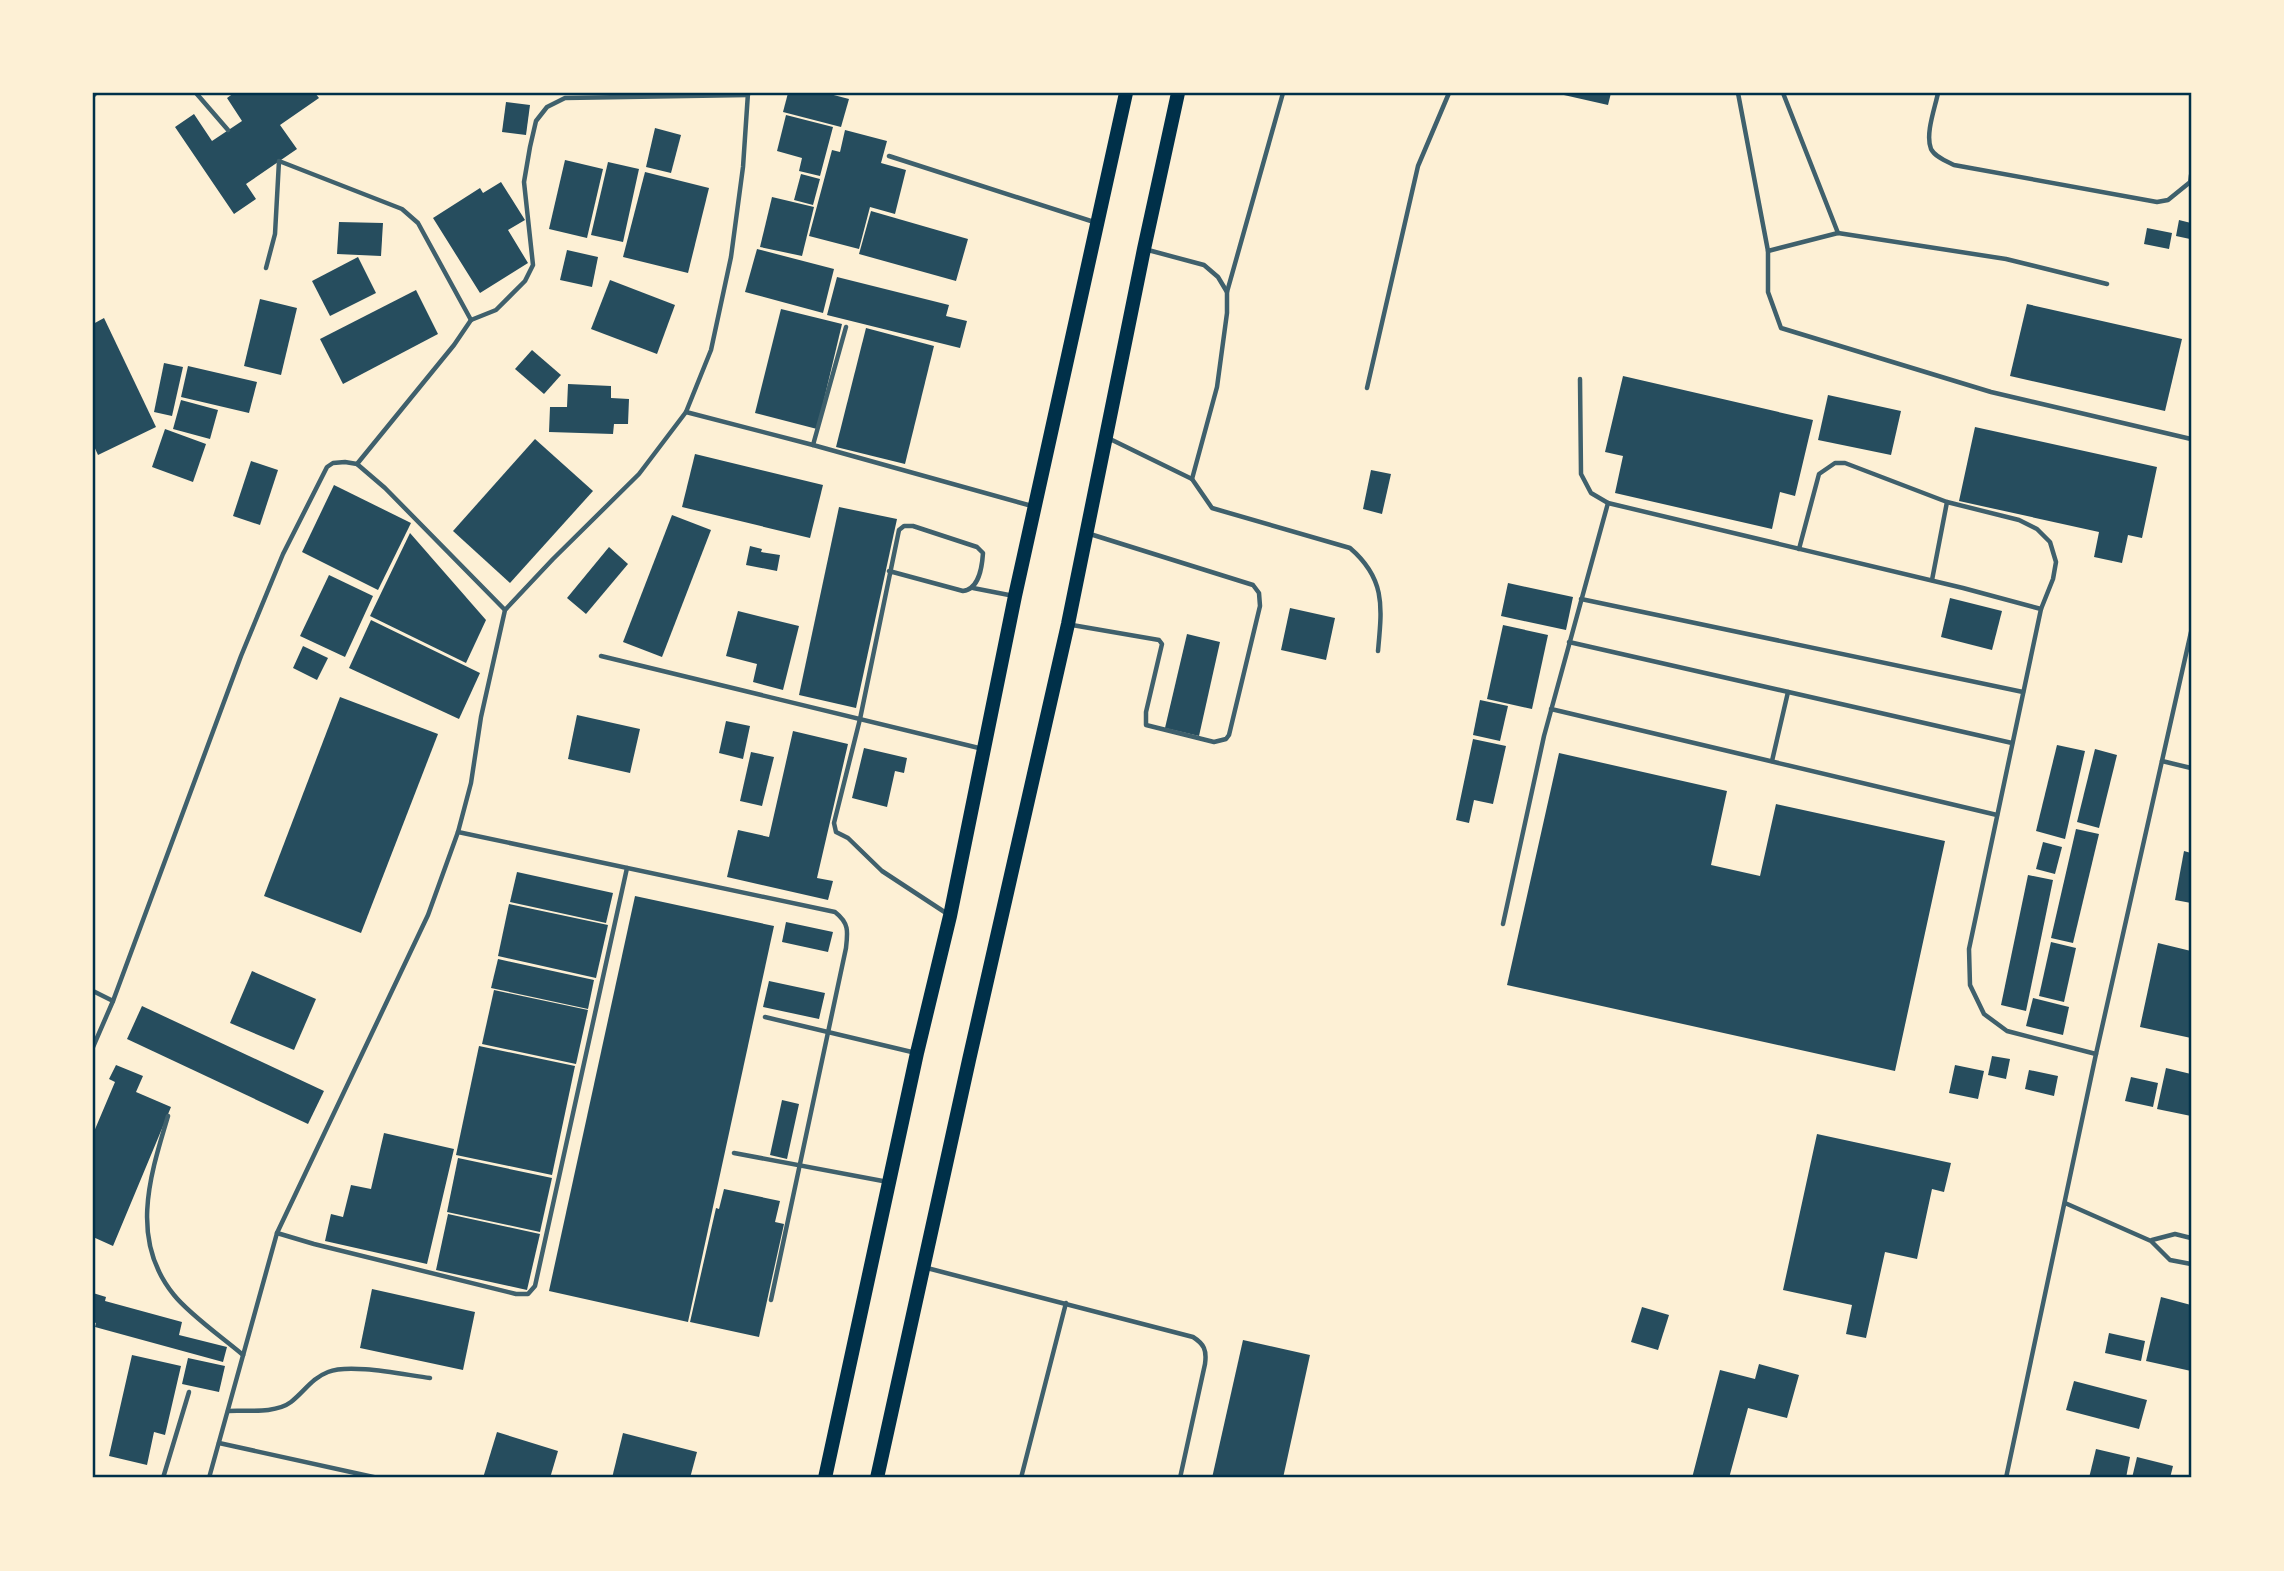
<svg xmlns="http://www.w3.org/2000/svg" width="2284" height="1571" viewBox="0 0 2284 1571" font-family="Manrope,sans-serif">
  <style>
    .building { fill: #264d5e }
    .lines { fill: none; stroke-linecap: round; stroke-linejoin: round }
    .service { stroke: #3f606c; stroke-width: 4.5 }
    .minor { stroke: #3f606c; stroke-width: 7 }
    .primary { stroke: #003049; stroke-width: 14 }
    .neatline { fill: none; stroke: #003049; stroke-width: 2.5 }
  </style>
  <rect width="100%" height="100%" fill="#fdf0d5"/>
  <!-- building -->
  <g class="building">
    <path d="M234 93H315L319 98 280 125 297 149 246 184 256 199 234 214 175 127 194 114 212 141 242 121 227 98Z"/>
    <path d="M788 93H826L849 99 841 127 783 112Z"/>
    <path d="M1555 93H1611L1608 105Z"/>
    <path d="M506 102 530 105 526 135 502 132Z"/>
    <path d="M786 115 833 127 820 176 799 171 802 158 777 151Z"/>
    <path d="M655 128 681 135 671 173 646 167Z"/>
    <path d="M845 130 887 141 881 163 906 170 895 214 870 207 859 249 809 236 832 150 840 152Z"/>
    <path d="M565 160 603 169 587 238 549 229Z"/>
    <path d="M608 162 639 169 623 242 591 235Z"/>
    <path d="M645 172 709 188 688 273 623 257Z"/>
    <path d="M801 174 820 179 813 205 794 200Z"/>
    <path d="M501 182 525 220 508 230 528 263 480 293 433 218 480 188 483 193Z"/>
    <path d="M772 197 814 207 802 256 760 247Z"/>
    <path d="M871 211 968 239 956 281 859 254Z"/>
    <path d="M2179 220 2191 223 2190 239 2176 236Z"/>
    <path d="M339 222 383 223 381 256 337 254Z"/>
    <path d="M2147 228 2172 233 2169 249 2144 244Z"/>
    <path d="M757 249 834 269 823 313 745 292Z"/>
    <path d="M567 250 598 257 592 287 560 280Z"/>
    <path d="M358 257 376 293 330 316 312 281Z"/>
    <path d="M837 277 949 305 946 316 967 321 960 348 827 315Z"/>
    <path d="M610 280 675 305 657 354 591 329Z"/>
    <path d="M416 290 438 334 343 384 320 339Z"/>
    <path d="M260 299 297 308 281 375 244 366Z"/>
    <path d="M2027 304 2182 339 2165 411 2010 376Z"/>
    <path d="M781 309 842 324 817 429 755 413Z"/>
    <path d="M104 318 156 427 98 455 93 444V324Z"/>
    <path d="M866 328 934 346 905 464 836 447Z"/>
    <path d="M532 350 561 375 544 394 515 369Z"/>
    <path d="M164 363 183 367 172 416 154 412Z"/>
    <path d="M188 366 257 382 249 413 181 397Z"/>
    <path d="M1623 376 1813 420 1795 496 1780 492 1772 529 1615 493 1623 456 1605 452Z"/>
    <path d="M568 384 611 386V398L629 399 628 424H614L613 434 549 432 550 407H567Z"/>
    <path d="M1828 395 1901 411 1891 455 1818 440Z"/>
    <path d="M181 400 218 410 210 439 173 429Z"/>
    <path d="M1975 427 2157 467 2142 538 2128 535 2122 563 2094 557 2099 532 1959 501Z"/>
    <path d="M165 429 206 444 193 482 152 467Z"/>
    <path d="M535 439 593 491 510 583 453 531Z"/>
    <path d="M695 454 823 485 810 538 682 507Z"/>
    <path d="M251 461 278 470 260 525 233 516Z"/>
    <path d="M1371 470 1391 474 1382 514 1363 509Z"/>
    <path d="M334 485 411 523 378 590 302 552Z"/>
    <path d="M839 507 897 519 856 708 799 695Z"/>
    <path d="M672 515 711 530 662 657 623 642Z"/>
    <path d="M410 533 486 620 466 663 370 616Z"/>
    <path d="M750 546 762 549 761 552 780 555 777 571 746 565Z"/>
    <path d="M609 547 628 564 586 614 567 598Z"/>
    <path d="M329 575 373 596 345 657 300 636Z"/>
    <path d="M1508 583 1573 597 1566 630 1501 616Z"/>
    <path d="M1950 598 2002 611 1992 650 1941 637Z"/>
    <path d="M1290 608 1335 618 1326 660 1281 650Z"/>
    <path d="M738 611 799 626 783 690 753 682 757 664 726 656Z"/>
    <path d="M371 620 480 673 459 719 349 668Z"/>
    <path d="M1503 625 1548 635 1532 709 1487 699Z"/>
    <path d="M1187 634 1220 642 1199 736 1165 728Z"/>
    <path d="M303 646 328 658 317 680 293 668Z"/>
    <path d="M340 697 438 734 361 933 264 896Z"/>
    <path d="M1480 700 1508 706 1500 741 1473 735Z"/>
    <path d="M577 715 640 729 630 773 568 759Z"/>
    <path d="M726 721 750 726 743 759 719 753Z"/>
    <path d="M793 731 848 744 817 878 833 881 828 900 727 877 738 830 769 837Z"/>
    <path d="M1473 739 1506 746 1493 804 1474 800 1469 823 1456 820Z"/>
    <path d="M2057 745 2085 751 2065 839 2036 831Z"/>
    <path d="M864 748 907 758 904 773 895 771 887 807 852 798Z"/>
    <path d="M2095 749 2117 755 2099 828 2077 822Z"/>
    <path d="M751 752 774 757 762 806 740 801Z"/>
    <path d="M1559 753 1727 791 1711 865 1760 876 1776 804 1945 841 1895 1071 1507 985Z"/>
    <path d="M2076 829 2099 834 2073 943 2051 938Z"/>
    <path d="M2043 842 2062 847 2055 874 2036 869Z"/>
    <path d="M2184 851 2191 853V903L2175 900Z"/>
    <path d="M517 872 613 893 606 923 510 902Z"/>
    <path d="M2028 875 2053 880 2026 1011 2001 1005Z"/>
    <path d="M635 896 774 926 688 1322 549 1291Z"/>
    <path d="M509 904 608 925 596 978 498 956Z"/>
    <path d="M786 922 833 932 828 952 782 942Z"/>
    <path d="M2051 942 2076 948 2064 1002 2039 996Z"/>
    <path d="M2158 943 2191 951V1038L2140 1027Z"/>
    <path d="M498 959 594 980 588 1009 491 988Z"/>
    <path d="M252 971 316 999 294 1050 230 1023Z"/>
    <path d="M769 981 825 993 819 1019 763 1007Z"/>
    <path d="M494 990 588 1010 576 1064 482 1044Z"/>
    <path d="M2033 998 2069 1007 2063 1035 2026 1026Z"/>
    <path d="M142 1006 324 1091 308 1124 127 1039Z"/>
    <path d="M479 1046 575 1066 552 1175 456 1155Z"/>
    <path d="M1992 1056 2010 1059 2006 1079 1988 1075Z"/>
    <path d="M116 1065 143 1076 136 1092 171 1107 113 1246 93 1237V1134L115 1082 109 1079Z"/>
    <path d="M1955 1065 1984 1071 1978 1099 1949 1093Z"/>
    <path d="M2166 1068 2191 1074V1116L2157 1109Z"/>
    <path d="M2029 1070 2058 1076 2054 1096 2025 1089Z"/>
    <path d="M2131 1077 2158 1083 2153 1107 2125 1101Z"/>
    <path d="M782 1100 799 1104 787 1159 770 1155Z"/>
    <path d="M384 1133 454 1149 427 1264 325 1241 331 1214 343 1217 351 1185 371 1189Z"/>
    <path d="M1817 1134 1951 1163 1944 1192 1932 1189 1917 1259 1885 1252 1866 1338 1846 1334 1852 1305 1783 1290Z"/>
    <path d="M458 1158 552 1178 540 1232 447 1212Z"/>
    <path d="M724 1189 780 1201 775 1222 784 1224 759 1337 690 1322 716 1208 719 1209Z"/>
    <path d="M448 1214 540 1234 527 1290 436 1270Z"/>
    <path d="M372 1289 475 1312 463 1370 360 1348Z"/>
    <path d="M93 1293 106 1297 105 1301 182 1322 179 1335 227 1347 223 1362 95 1327 96 1323 93 1322Z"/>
    <path d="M2161 1297 2191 1305V1371L2146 1361Z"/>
    <path d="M1642 1307 1669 1315 1658 1350 1631 1342Z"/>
    <path d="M2109 1333 2145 1341 2141 1361 2105 1353Z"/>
    <path d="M1243 1340 1310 1355 1283 1478H1212Z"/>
    <path d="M132 1355 181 1366 165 1435 154 1432 147 1465 109 1456Z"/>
    <path d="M188 1358 225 1366 219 1392 182 1384Z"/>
    <path d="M1759 1364 1799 1375 1787 1418 1748 1408 1729 1478H1692L1720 1370 1755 1379Z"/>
    <path d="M2074 1381 2147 1400 2139 1429 2066 1410Z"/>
    <path d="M497 1432 558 1451 550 1478H483Z"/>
    <path d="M623 1433 697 1452 690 1478H612Z"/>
    <path d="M2096 1449 2130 1457 2126 1478H2089Z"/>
    <path d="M2137 1457 2173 1466 2170 1478H2132Z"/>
  </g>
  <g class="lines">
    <!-- service -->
    <g class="service">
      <path d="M196 93 228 130"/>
      <path d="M1738 93 1768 251V292L1781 328 1991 392 2191 439"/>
      <path d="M1783 93 1838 233"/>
      <path d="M1938 93C1935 108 1925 134 1931 149 1935 157 1946 161 1954 165L2157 202 2168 200 2189 183"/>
      <path d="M889 156 1094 222"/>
      <path d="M2190 184 2191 175"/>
      <path d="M1148 250 1204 265 1218 277 1227 292V313L1217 387 1192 479"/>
      <path d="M1768 251 1838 233 2006 259 2107 284"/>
      <path d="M266 268 275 234 279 161 402 209 418 223 471 320"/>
      <path d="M1227 292 1283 93"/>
      <path d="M1580 379 1581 474 1591 493 1608 503 1963 588 2041 609 1969 949 1970 985 1984 1014 2007 1031 2096 1054"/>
      <path d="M1367 388 1418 166 1449 93"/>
      <path d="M686 412 813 445 846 327"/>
      <path d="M1110 439 1192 479 1212 508 1350 548C1386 579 1382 607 1378 651"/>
      <path d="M813 445 1032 506"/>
      <path d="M357 464 454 345 471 320 496 310 525 281 533 265 524 182 530 147 536 121 547 107 565 98 748 95"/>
      <path d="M1799 549 1819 474 1835 463H1845L1947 502 2019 520 2037 529 2050 542 2056 562 2053 579 2041 609"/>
      <path d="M889 571 963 591C979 589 982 568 983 553L977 547 913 526H904L899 530 860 719 834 823 836 832 848 838 882 871 946 913"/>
      <path d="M1932 580 1947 502"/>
      <path d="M973 588 1014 596"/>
      <path d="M1581 599 2023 692"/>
      <path d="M1072 625 1159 640 1162 644 1146 712V725L1214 742 1226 739 1229 735 1260 606 1259 593 1253 585 1090 534"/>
      <path d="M1569 642 2012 743"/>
      <path d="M601 656 983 749"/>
      <path d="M1551 709 1997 815"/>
      <path d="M1772 761 1788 692"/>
      <path d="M2162 761 2191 768"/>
      <path d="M458 832 835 912C849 923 848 931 846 948L771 1300"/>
      <path d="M1503 924 1544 736 1608 503"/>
      <path d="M93 991 113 1001"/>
      <path d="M765 1017 916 1053"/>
      <path d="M93 1047 113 1001 241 656 283 554 327 467 333 463 345 462 357 464 385 488 505 610"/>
      <path d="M168 1116C150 1176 129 1240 174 1295 189 1314 223 1338 243 1355"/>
      <path d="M734 1153 888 1182"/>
      <path d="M2065 1203 2151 1241 2170 1260 2191 1264"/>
      <path d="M277 1233 314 1244 516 1294H528L535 1286 627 868"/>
      <path d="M2152 1240 2175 1234 2191 1238"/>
      <path d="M927 1268 1193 1337C1204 1344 1207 1350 1205 1364L1180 1478"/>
      <path d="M228 1411C246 1410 275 1414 291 1402 304 1392 312 1378 328 1372 350 1363 405 1375 430 1378"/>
      <path d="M219 1443 378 1478"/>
      <path d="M163 1478 189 1392"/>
      <path d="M209 1478 277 1233 428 915 458 832 471 783 481 717 505 610 553 559 639 474 686 412 711 350 731 257 743 167 748 93"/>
      <path d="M1021 1478 1066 1303"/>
      <path d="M2006 1478 2096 1054 2191 632"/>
    </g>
    <!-- minor -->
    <path class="minor" d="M93 94 94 93"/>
    <!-- primary -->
    <g class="primary">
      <path d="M825 1478 917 1053 950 916 1015 596 1126 93"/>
      <path d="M877 1478 969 1060 1068 624 1144 249 1178 93"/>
    </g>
  </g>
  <!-- border -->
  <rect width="2284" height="1571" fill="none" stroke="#fdf0d5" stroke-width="189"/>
  <rect x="94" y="94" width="2096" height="1382" class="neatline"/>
</svg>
